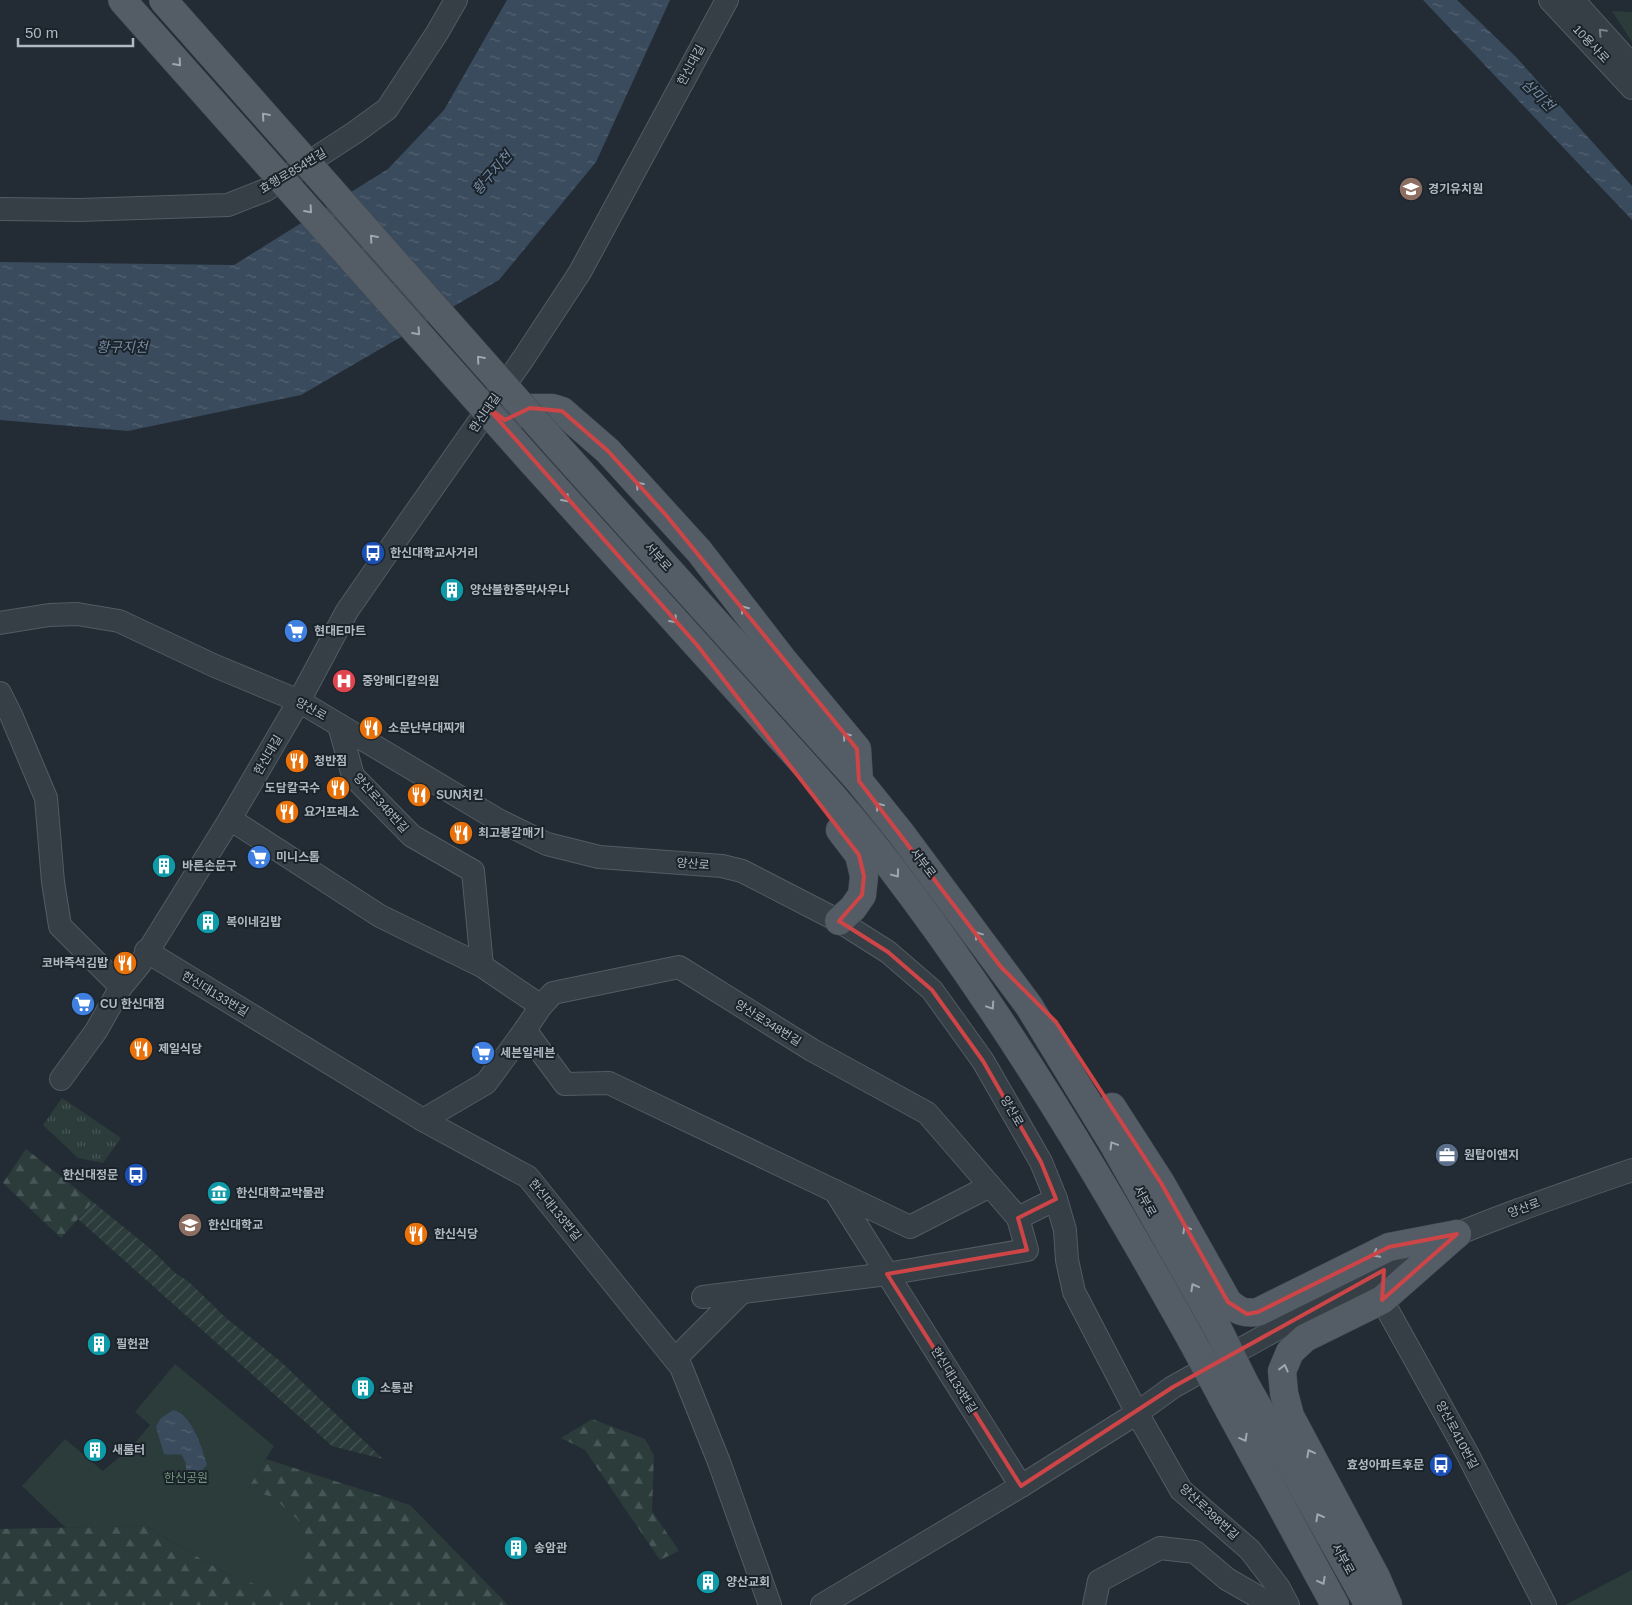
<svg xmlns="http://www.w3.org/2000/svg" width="1632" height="1605" viewBox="0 0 1632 1605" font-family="Helvetica,'Noto Sans KR',sans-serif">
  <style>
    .grass { fill: url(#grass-tufts) }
    .forest { fill: url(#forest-firs) }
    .park { fill: #2b3c3b }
    .garden { fill: url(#garden-furrows) }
    .water { fill: url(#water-ripples) }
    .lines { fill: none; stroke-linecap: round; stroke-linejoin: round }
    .minor-casing { stroke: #535b63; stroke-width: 24 }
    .major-casing { stroke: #3f474f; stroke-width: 29 }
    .minor { stroke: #363e46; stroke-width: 22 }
    .major { stroke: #545d66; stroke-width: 28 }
    .major-bridge-casing { stroke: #3f474f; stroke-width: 29; stroke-linecap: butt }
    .major-bridge { stroke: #545d66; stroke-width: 28 }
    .oneway { stroke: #79818a }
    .oneway2 { stroke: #9ea6b0 }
    .marked { fill: none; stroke: #ce4547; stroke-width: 4; stroke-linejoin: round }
    .labels { text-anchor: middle; stroke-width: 4; stroke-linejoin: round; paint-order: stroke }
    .street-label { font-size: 12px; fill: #b0b8c2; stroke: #1b232a }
    .poi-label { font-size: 12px; font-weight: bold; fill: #b0b8c2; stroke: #1b232a; text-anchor: start }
    .park-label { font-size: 12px; fill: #729678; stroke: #1b232a }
    .water-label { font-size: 14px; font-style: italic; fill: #748ba3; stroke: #1b232a }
  </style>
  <defs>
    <pattern id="grass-tufts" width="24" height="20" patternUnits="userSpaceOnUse" patternTransform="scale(1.25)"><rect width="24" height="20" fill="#2b3c3b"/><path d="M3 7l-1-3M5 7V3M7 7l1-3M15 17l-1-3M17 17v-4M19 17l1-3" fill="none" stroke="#475656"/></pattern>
    <pattern id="forest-firs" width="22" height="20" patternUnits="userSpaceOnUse" patternTransform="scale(1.25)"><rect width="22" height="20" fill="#2b3c3b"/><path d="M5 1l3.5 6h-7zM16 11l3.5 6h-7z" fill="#475656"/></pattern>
    <pattern id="garden-furrows" width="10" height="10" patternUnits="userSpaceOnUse" patternTransform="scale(1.25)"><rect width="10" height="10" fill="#2b3c3b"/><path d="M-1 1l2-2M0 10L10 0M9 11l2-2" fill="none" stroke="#475656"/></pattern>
    <pattern id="water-ripples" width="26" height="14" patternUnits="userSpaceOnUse" patternTransform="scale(1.25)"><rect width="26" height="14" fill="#3a4b5d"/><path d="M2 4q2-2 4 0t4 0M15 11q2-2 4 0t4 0" fill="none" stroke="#546373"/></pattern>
  </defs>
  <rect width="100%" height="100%" fill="#232c35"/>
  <!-- grass -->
  <path class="grass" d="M62 1098 121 1138 103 1163 78 1158 43 1125Z"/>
  <!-- forest -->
  <g class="forest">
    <path d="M26 1149 93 1202 61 1238 3 1183Z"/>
    <path d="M592 1419 645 1439 654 1456 652 1511 679 1551 660 1560 585 1450 561 1438Z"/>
    <path d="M266 1459 410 1505 508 1605H0V1529L145 1526 231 1576 247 1490Z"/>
  </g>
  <!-- park -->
  <g class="park">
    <path d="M1612 11 1632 12V42Z"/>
    <path d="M175 1364 274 1446 247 1490 273 1497 297 1519 308 1539 294 1588 282 1593 231 1576 145 1526 66 1528 22 1486 65 1439 103 1471 134 1444 150 1425 135 1412Z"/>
    <path d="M1632 1570V1605H1565Z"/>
  </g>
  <!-- garden -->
  <path class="garden" d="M93 1202 153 1251 175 1273 189 1282 226 1318 280 1361 383 1459 332 1446 78 1219Z"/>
  <!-- water -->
  <g class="water">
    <path d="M507 0H670L596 162 499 280 301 395 128 431 0 420V262L234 265 388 169 444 110Z"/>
    <path d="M1423 0H1457L1516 57 1632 186V220Z"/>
    <path d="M173 1410C192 1414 202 1448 207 1465 202 1471 198 1474 191 1476L186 1473V1464L182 1455C175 1453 170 1456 164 1454L156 1427 160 1419Z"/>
  </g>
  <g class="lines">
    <!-- minor casing -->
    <g class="minor-casing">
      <g id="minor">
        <path d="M1550 0 1632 88"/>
        <path d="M1573 0 1632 65"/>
        <path d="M0 209 80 210 228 205 266 190 354 133 387 109 437 33 456 0"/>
        <path d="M0 623 49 615 77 614 119 621 215 666 299 701 498 820 547 844 599 857 722 866 742 871 839 921 888 952 932 990 983 1061 1041 1162 1056 1199 1065 1230 1067 1260 1074 1292 1137 1413 1181 1490 1250 1550 1279 1588 1288 1605"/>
        <path d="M0 693 11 715 46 798 53 882 60 926 121 987"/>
        <path d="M339 725 353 776 412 836 473 871 482 966"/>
        <path d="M230 819 380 916 482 966 541 1006"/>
        <path d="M146 951 423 1120 528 1177 681 1367 719 1462 770 1605"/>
        <path d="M525 1030 565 1084 609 1083 910 1227 990 1186"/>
        <path d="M61 1079 96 1031 121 987 140 964 230 819 299 701 347 611 392 546 523 359 580 272 727 0"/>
        <path d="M423 1120 486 1083 525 1030 541 1006 553 993 679 967 812 1050 927 1113 1018 1218 1056 1199"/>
        <path d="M835 1191 1021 1486"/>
        <path d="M1384 1285 1382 1300 1467 1453 1545 1605"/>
        <path d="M703 1297 887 1274 1027 1250 1018 1218"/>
        <path d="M675 1359 742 1292"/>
        <path d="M822 1605 1021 1486 1137 1413 1173 1387 1417 1251C1487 1220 1560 1195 1632 1170"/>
        <path d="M1094 1605 1099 1581 1160 1548 1195 1552 1227 1579 1272 1605"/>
      </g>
    </g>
    <!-- major casing -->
    <g class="major-casing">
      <g id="major">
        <path d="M507 419 530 408H552L562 411 608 451 699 551 784 661 857 749 859 781"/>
        <path d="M559 448 859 781 900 832 1029 1006 1115 1147 1218 1329"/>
        <path d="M533 463C606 544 679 625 752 706 798 758 847 809 889 865 1004 1015 1100 1176 1192 1341"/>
        <path d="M839 921 853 908 862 895 864 876 859 855 840 830"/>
        <path d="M1112 1107 1161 1183 1228 1302C1238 1311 1244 1314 1258 1312L1389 1247 1457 1234"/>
        <path d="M1244 1382 1369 1605"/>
        <path d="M1221 1395 1335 1605"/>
        <path d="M1388 1605 1376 1577 1290 1416 1284 1393 1282 1371 1290 1352 1305 1338 1382 1300 1457 1234"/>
      </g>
    </g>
    <!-- minor -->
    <use href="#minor" class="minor"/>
    <!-- major -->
    <use href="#major" class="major"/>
    <!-- major-bridge casing -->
    <g class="major-bridge-casing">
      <g id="major-bridge">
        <path d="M122 0 533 463"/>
        <path d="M163 0 559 448"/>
        <path d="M1218 1329 1244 1382"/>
        <path d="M1192 1341 1221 1395"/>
      </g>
    </g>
    <!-- major-bridge -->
    <use href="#major-bridge" class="major-bridge"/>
  </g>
  <!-- one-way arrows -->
  <defs><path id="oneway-chevron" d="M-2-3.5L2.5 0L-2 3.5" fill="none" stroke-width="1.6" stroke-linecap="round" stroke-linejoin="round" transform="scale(1.25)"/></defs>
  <use class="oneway" href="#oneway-chevron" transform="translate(1602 32) rotate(-133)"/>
  <g class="oneway2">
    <use href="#oneway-chevron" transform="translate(178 63) rotate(48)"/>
    <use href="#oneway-chevron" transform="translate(265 116) rotate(-131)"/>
    <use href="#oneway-chevron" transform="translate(309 210) rotate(48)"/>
    <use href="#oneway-chevron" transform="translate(373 238) rotate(-131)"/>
    <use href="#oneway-chevron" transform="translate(417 332) rotate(48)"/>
    <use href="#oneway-chevron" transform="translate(480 359) rotate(-131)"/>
    <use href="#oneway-chevron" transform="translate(639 485) rotate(-132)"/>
    <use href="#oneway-chevron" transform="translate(566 499) rotate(48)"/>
    <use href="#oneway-chevron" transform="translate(744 609) rotate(-128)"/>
    <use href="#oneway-chevron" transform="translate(674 620) rotate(48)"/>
    <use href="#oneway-chevron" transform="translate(846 736) rotate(-129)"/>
    <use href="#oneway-chevron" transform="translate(879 806) rotate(-129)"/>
    <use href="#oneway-chevron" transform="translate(896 874) rotate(53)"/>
    <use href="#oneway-chevron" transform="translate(978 935) rotate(-127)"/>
    <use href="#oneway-chevron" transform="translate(991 1006) rotate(56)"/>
    <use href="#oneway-chevron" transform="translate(1113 1145) rotate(-121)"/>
    <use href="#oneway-chevron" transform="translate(1186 1229) rotate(-119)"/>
    <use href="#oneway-chevron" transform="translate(1376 1254) rotate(153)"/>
    <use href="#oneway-chevron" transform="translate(1194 1287) rotate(-119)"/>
    <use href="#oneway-chevron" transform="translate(1284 1368) rotate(-76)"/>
    <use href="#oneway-chevron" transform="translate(1244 1438) rotate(61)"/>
    <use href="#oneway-chevron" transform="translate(1310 1453) rotate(-118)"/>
    <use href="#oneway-chevron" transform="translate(1319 1517) rotate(-119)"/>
    <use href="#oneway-chevron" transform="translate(1322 1581) rotate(62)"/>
  </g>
  <!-- marked area -->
  <path class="marked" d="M488 408 505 420 530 408 562 411 608 451 665 514 857 749 859 781 1001 967 1056 1022 1161 1183 1228 1302 1247 1314 1258 1312 1389 1247 1457 1234 1382 1300 1384 1270 1173 1387 1021 1486 887 1274 1027 1250 1018 1218 1056 1199 1041 1162 983 1061 932 990 888 952 839 921 862 895 864 876 859 855 697 645Z"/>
  <!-- icons -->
  <defs>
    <g id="school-disc" transform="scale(1.25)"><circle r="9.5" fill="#8d6e63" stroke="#1b232a"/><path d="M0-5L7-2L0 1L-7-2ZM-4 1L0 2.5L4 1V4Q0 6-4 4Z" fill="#fff"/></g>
    <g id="bus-disc" transform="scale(1.25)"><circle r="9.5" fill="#1a4fb4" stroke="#1b232a"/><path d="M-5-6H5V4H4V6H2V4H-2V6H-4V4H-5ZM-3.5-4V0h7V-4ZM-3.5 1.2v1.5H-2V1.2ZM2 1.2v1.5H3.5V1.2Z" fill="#fff"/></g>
    <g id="building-disc" transform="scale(1.25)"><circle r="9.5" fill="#0f9aa8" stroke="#1b232a"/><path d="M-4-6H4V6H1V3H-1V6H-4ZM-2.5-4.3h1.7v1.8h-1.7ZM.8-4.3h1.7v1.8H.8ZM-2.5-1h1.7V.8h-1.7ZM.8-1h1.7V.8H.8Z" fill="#fff"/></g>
    <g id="supermarket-disc" transform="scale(1.25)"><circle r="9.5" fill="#3f7fe0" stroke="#1b232a"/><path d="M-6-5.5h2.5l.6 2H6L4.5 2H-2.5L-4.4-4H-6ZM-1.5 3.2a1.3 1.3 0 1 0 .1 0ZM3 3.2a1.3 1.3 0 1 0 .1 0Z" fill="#fff"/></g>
    <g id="hospital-disc" transform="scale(1.25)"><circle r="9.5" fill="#e0444e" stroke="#1b232a"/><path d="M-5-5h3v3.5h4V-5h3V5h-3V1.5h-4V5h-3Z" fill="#fff"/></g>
    <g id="restaurant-disc" transform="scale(1.25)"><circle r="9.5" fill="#e8710a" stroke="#1b232a"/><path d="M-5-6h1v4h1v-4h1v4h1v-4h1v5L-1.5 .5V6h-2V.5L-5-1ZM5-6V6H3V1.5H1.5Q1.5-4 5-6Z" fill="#fff"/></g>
    <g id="office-disc" transform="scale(1.25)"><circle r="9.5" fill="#5c6f8a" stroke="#1b232a"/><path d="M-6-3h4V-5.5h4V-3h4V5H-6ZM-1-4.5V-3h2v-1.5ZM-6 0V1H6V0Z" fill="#fff"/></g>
    <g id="museum-disc" transform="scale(1.25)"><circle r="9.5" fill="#0f9aa8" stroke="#1b232a"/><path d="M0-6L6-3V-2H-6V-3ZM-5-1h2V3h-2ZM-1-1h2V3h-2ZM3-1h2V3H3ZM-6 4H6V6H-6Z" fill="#fff"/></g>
    <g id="university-disc" transform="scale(1.25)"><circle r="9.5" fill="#8d6e63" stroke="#1b232a"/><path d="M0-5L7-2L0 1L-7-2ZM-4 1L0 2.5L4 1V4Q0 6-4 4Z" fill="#fff"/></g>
  </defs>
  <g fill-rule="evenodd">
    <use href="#school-disc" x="1411" y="189"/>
    <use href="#bus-disc" x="373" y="553"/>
    <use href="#building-disc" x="452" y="590"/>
    <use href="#supermarket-disc" x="296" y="631"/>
    <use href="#hospital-disc" x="344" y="681"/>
    <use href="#restaurant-disc" x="371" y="728"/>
    <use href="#restaurant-disc" x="297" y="761"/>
    <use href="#restaurant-disc" x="338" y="788"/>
    <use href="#restaurant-disc" x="419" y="795"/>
    <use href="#restaurant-disc" x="287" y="812"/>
    <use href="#restaurant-disc" x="461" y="833"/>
    <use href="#supermarket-disc" x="259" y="857"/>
    <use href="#building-disc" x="164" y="866"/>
    <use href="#building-disc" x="208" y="922"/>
    <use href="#restaurant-disc" x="125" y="963"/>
    <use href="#supermarket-disc" x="83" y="1004"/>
    <use href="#restaurant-disc" x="141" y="1049"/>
    <use href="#supermarket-disc" x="483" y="1053"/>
    <use href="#office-disc" x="1447" y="1155"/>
    <use href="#bus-disc" x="136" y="1175"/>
    <use href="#museum-disc" x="219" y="1193"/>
    <use href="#university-disc" x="190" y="1225"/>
    <use href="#restaurant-disc" x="416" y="1234"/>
    <use href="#building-disc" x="99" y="1344"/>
    <use href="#building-disc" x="363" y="1388"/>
    <use href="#building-disc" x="95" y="1450"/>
    <use href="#bus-disc" x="1441" y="1465"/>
    <use href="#building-disc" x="516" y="1548"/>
    <use href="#building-disc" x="708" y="1582"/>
  </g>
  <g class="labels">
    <!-- street labels -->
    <g class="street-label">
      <text transform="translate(1591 44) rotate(47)" y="4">10용사로</text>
      <text transform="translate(691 65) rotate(-62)" y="4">한신대길</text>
      <text transform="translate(293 171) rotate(-31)" y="4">효행로854번길</text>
      <text transform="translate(485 413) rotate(-55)" y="4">한신대길</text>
      <text transform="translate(658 557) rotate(48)" y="4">서부로</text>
      <text transform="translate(311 709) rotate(29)" y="4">양산로</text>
      <text transform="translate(268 755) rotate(-60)" y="4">한신대길</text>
      <text transform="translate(381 803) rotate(48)" y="4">양산로348번길</text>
      <text transform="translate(923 863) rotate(53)" y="4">서부로</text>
      <text transform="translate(693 864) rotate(4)" y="4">양산로</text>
      <text transform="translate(215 994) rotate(31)" y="4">한신대133번길</text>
      <text transform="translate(768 1023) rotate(32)" y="4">양산로348번길</text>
      <text transform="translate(1012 1111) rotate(60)" y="4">양산로</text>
      <text transform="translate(1145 1201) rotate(61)" y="4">서부로</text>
      <text transform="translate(1524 1208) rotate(-20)" y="4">양산로</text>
      <text transform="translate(555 1210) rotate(51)" y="4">한신대133번길</text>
      <text transform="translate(954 1380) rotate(58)" y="4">한신대133번길</text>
      <text transform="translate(1457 1435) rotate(62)" y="4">양산로410번길</text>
      <text transform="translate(1209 1512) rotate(43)" y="4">양산로398번길</text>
      <text transform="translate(1343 1559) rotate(61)" y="4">서부로</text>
    </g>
    <!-- poi labels -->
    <g class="poi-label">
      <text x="1428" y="193">경기유치원</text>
      <text x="390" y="557">한신대학교사거리</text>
      <text x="470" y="594">양산불한증막사우나</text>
      <text x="314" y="635">현대E마트</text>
      <text x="362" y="685">중앙메디칼의원</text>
      <text x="388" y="732">소문난부대찌개</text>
      <text x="314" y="765">청반점</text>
      <text x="320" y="792" text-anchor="end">도담칼국수</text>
      <text x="436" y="799">SUN치킨</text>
      <text x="304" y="816">요거프레소</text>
      <text x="478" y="837">최고봉갈매기</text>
      <text x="276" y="861">미니스톱</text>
      <text x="182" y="870">바른손문구</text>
      <text x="226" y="926">복이네김밥</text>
      <text x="108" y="967" text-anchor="end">코바즉석김밥</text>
      <text x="100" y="1008">CU 한신대점</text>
      <text x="158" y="1053">제일식당</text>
      <text x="500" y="1057">세븐일레븐</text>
      <text x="1464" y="1159">원탑이앤지</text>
      <text x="118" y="1179" text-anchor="end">한신대정문</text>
      <text x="236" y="1197">한신대학교박물관</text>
      <text x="208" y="1229">한신대학교</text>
      <text x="434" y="1238">한신식당</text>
      <text x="116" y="1348">필헌관</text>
      <text x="380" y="1392">소통관</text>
      <text x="112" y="1454">새롬터</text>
      <text x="1424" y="1469" text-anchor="end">효성아파트후문</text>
      <text x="534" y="1552">송암관</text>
      <text x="726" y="1586">양산교회</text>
    </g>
    <!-- park labels -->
    <g class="park-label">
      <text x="186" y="1482">한신공원</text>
    </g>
    <!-- water labels -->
    <g class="water-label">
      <text transform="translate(1538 95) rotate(44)" y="5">삼미천</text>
      <text transform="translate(492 173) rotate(-49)" y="5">황구지천</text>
      <text x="122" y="352">황구지천</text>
    </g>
  </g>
  <!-- scale -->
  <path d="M18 38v8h115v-8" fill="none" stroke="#b0b8c2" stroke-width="2.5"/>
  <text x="25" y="38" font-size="15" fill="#b0b8c2" stroke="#1b232a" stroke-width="4" paint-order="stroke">50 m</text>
</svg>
